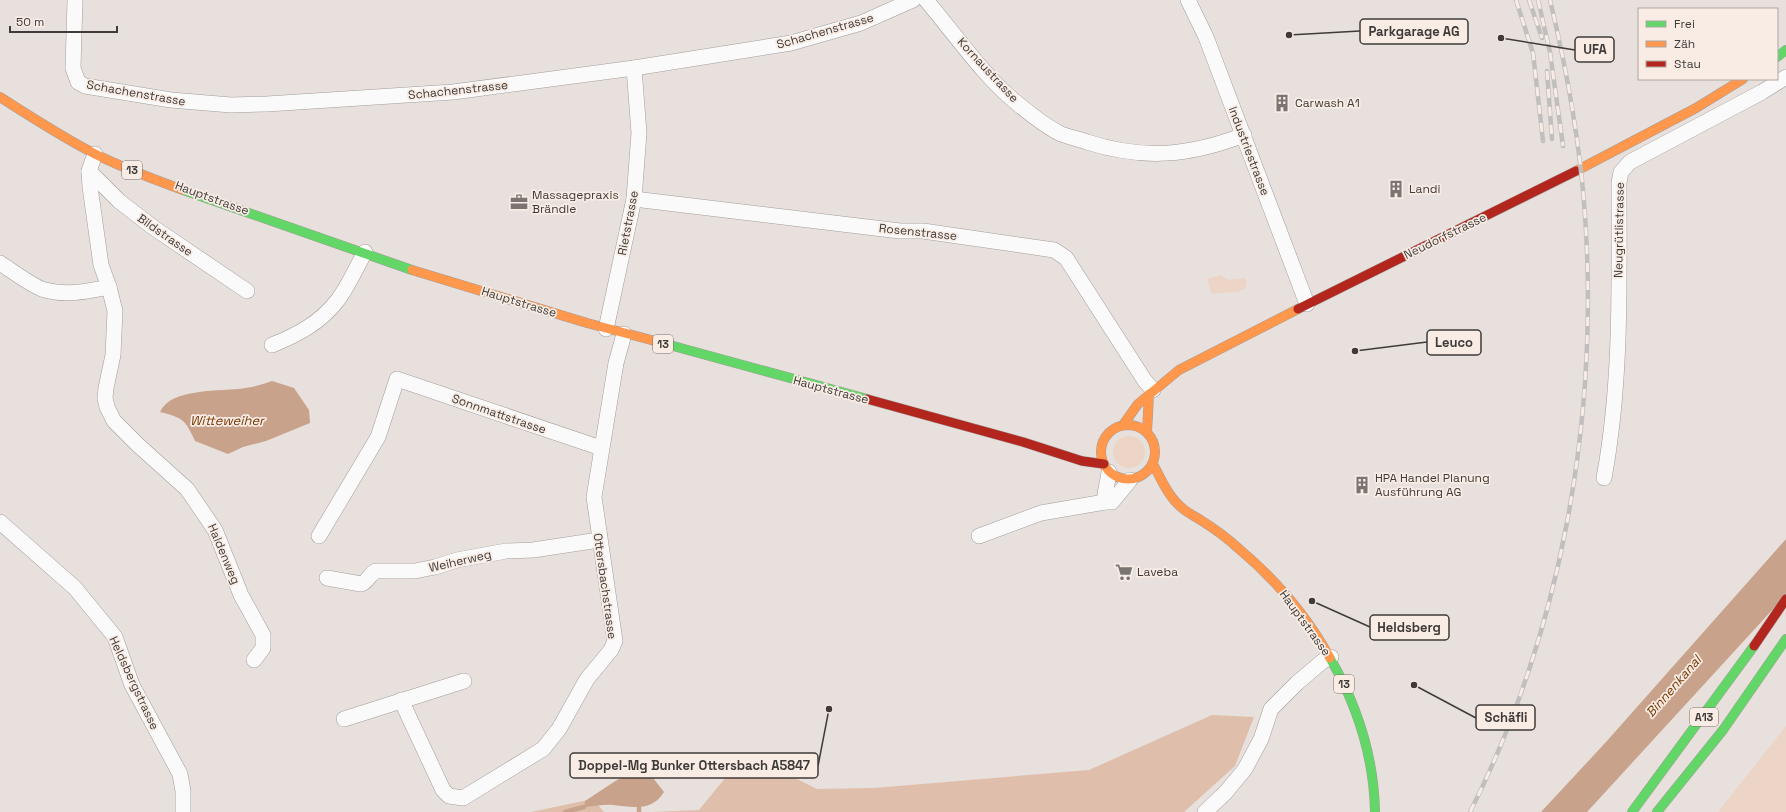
<svg xmlns="http://www.w3.org/2000/svg" width="1786" height="812" viewBox="0 0 1786 812" font-family="'Space Grotesk',sans-serif">
  <style>
    .green { fill: #ecd4c7 }
    .forest { fill: #dfbeab }
    .water { fill: #c8a28b }
    .lines { fill: none; stroke-linecap: round; stroke-linejoin: round }
    .stream { stroke: #c8a28b; stroke-width: 4.5 }
    .street-casing { stroke: #a39d9b; stroke-width: 16 }
    .fast-casing { stroke: #a39d9b; stroke-width: 10 }
    .slow-casing { stroke: #a39d9b; stroke-width: 10 }
    .jam-casing { stroke: #a39d9b; stroke-width: 10 }
    .street { stroke: #fbfafa; stroke-width: 15 }
    .fast { stroke: #63d668; stroke-width: 9 }
    .slow { stroke: #ff974d; stroke-width: 9 }
    .jam { stroke: #b3261e; stroke-width: 9 }
    .rail-casing { stroke: #c1bfbe; stroke-width: 4.5 }
    .rail { stroke: #f8ece5; stroke-width: 3; stroke-dasharray: 9; stroke-linecap: butt }
    .labels { text-anchor: middle; stroke-width: 3.5; stroke-linejoin: round; paint-order: stroke }
    .shield { fill: #f8ece5; stroke: #76706c; stroke-width: 1 }
    .shield-label { font-size: 11px; font-weight: bold; fill: #3f3b38 }
    .street-label { font-size: 12px; fill: #3f3b38; stroke: #f8ece5 }
    .poi-label { font-size: 12px; fill: #3f3b38; stroke: #f8ece5; text-anchor: start }
    .water-label { font-size: 13px; font-style: italic; fill: #7a3903; stroke: #f8ece5 }
    .leader { fill: none; stroke: #3f3b38; stroke-width: 1.5 }
    .callout-dot { fill: #3f3b38; stroke: #f8ece5; stroke-width: 1.5 }
    .callout { fill: #f8ece5; stroke: #3f3b38; stroke-width: 1.5 }
    .callout-label { font-size: 13px; text-anchor: middle; font-weight: bold; fill: #3f3b38 }
  </style>
  <rect width="100%" height="100%" fill="#e7e0dc"/>
  <!-- green -->
  <g class="green">
    <path d="M1220 275 1229 280 1245 278 1247 283 1245 288 1238 292H1231L1212 294 1207 279Z"/>
    <circle cx="1129" cy="452" r="16"/>
    <path d="M1786 726V812H1718Z"/>
  </g>
  <!-- forest -->
  <g class="forest">
    <path d="M1212 715 1254 717 1235 766 1184 812H652L699 810 726 777 785 773 817 789 874 788 1089 770Z"/>
    <path d="M593 799 604 812H531Z"/>
  </g>
  <!-- water -->
  <g class="water">
    <path d="M272 381 294 388 309 410 310 423 266 441 243 447 228 454 195 441C185 419 183 418 160 412 171 387 222 392 245 388 254 387 263 384 272 381Z"/>
    <path d="M1786 539V595L1587 812H1541L1606 742Z"/>
    <path d="M638 771 650 774 664 792C652 812 632 807 613 805 603 804 593 807 584 807L585 801 617 780Z"/>
  </g>
  <g class="lines">
    <!-- stream -->
    <g class="stream">
      <path d="M565 812 584 807"/>
      <path d="M639 812V808"/>
    </g>
    <!-- street casing -->
    <g class="street-casing">
      <g id="street">
        <path d="M75 0 73 68 78 82 85 86 171 100 231 105 267 104 453 92 634 68 791 43 861 23 913 0"/>
        <path d="M926 0C954 33 985 78 1018 104 1029 113 1049 128 1061 134 1069 137 1079 139 1087 142 1143 160 1189 156 1244 135"/>
        <path d="M1188 0 1206 37 1307 304"/>
        <path d="M95 154 89 171 90 187 101 265 109 287 115 311 113 355 106 388 105 398 107 407 114 421 138 445 187 489 215 530 241 595 263 635V648L254 660"/>
        <path d="M89 171 119 201 154 228 247 291"/>
        <path d="M634 199 900 231H923L1054 250 1066 258 1145 381 1153 390"/>
        <path d="M0 263C11 270 33 287 45 290 66 296 88 291 109 287"/>
        <path d="M606 329 634 199 639 133 634 68"/>
        <path d="M272 345C297 335 320 323 337 301 348 287 356 268 365 252"/>
        <path d="M1604 478C1622 381 1619 282 1619 183L1621 172 1630 162 1762 92 1786 77"/>
        <path d="M1105 502C1104 491 1108 483 1109 472"/>
        <path d="M0 522 75 588 115 637 132 685 180 774 183 791V812"/>
        <path d="M319 536 378 437 397 379 601 448"/>
        <path d="M979 536 1041 513 1105 502H1112L1130 480"/>
        <path d="M327 578 361 584C368 582 369 574 376 571H415L435 567 457 560 506 551 533 550 599 540"/>
        <path d="M401 700 443 790 449 796 463 798 543 749 559 729 587 679 611 650 615 641 594 497 616 363 624 334"/>
        <path d="M344 719 464 681"/>
        <path d="M1205 812 1226 792 1245 769 1261 739 1271 709 1297 683 1323 661 1331 657"/>
      </g>
    </g>
    <!-- fast casing -->
    <g class="fast-casing">
      <g id="fast">
        <path d="M1777 57 1786 50"/>
        <path d="M183 190 412 270"/>
        <path d="M655 341 867 399"/>
        <path d="M1330 658C1357 705 1374 758 1375 812"/>
        <path d="M1632 812 1754 646"/>
        <path d="M1657 812 1723 730 1786 639"/>
      </g>
    </g>
    <!-- slow casing -->
    <g class="slow-casing">
      <g id="slow">
        <path d="M0 97C31 117 62 137 95 154 123 168 153 179 183 190"/>
        <path d="M1576 171 1696 108 1743 79"/>
        <path d="M412 270 587 323 655 341"/>
        <circle cx="1128" cy="452" r="27"/>
        <path d="M1123 425 1138 404 1179 370 1298 309"/>
        <path d="M1147 432 1149 394"/>
        <path d="M1153 464C1161 479 1168 496 1181 507 1187 513 1195 516 1202 521 1215 529 1227 538 1238 548 1275 579 1307 616 1330 658"/>
      </g>
    </g>
    <!-- jam casing -->
    <g class="jam-casing">
      <g id="jam">
        <path d="M1298 309 1576 171"/>
        <path d="M867 399 1023 442 1082 461 1104 464"/>
        <path d="M1754 646 1786 599"/>
      </g>
    </g>
    <!-- street -->
    <use href="#street" class="street"/>
    <!-- fast -->
    <use href="#fast" class="fast"/>
    <!-- slow -->
    <use href="#slow" class="slow"/>
    <!-- jam -->
    <use href="#jam" class="jam"/>
    <!-- rail casing -->
    <g class="rail-casing">
      <g id="rail">
        <path d="M1516 0 1533 53 1543 141"/>
        <path d="M1529 0 1542 38"/>
        <path d="M1538 0 1550 52 1563 146"/>
        <path d="M1547 71 1552 139"/>
        <path d="M1470 812C1562 630 1599 417 1585 215 1580 142 1567 71 1550 0"/>
      </g>
    </g>
    <!-- rail -->
    <use href="#rail" class="rail"/>
  </g>
  <!-- icons -->
  <defs>
    <g id="building-bare" transform="scale(1.38)"><path d="M-4-6H4V6H1V3H-1V6H-4ZM-2.5-4.3h1.7v1.8h-1.7ZM.8-4.3h1.7v1.8H.8ZM-2.5-1h1.7V.8h-1.7ZM.8-1h1.7V.8H.8Z" fill="#7a7571" stroke="#f8ece5" stroke-width="2.5" paint-order="stroke"/></g>
    <g id="office-bare" transform="scale(1.38)"><path d="M-6-3h4V-5.5h4V-3h4V5H-6ZM-1-4.5V-3h2v-1.5ZM-6 0V1H6V0Z" fill="#7a7571" stroke="#f8ece5" stroke-width="2.5" paint-order="stroke"/></g>
    <g id="supermarket-bare" transform="scale(1.38)"><path d="M-6-5.5h2.5l.6 2H6L4.5 2H-2.5L-4.4-4H-6ZM-1.5 3.2a1.3 1.3 0 1 0 .1 0ZM3 3.2a1.3 1.3 0 1 0 .1 0Z" fill="#7a7571" stroke="#f8ece5" stroke-width="2.5" paint-order="stroke"/></g>
  </defs>
  <g fill-rule="evenodd">
    <use href="#building-bare" x="1282" y="103"/>
    <use href="#building-bare" x="1396" y="189"/>
    <use href="#office-bare" x="519" y="202"/>
    <use href="#building-bare" x="1362" y="485"/>
    <use href="#supermarket-bare" x="1124" y="572"/>
  </g>
  <g class="labels">
    <!-- shield labels -->
    <g class="shield">
      <rect x="122" y="161" width="20" height="18" rx="3"/>
      <rect x="653" y="335" width="20" height="18" rx="3"/>
      <rect x="1334" y="675" width="20" height="18" rx="3"/>
      <rect x="1690" y="708" width="28" height="18" rx="3"/>
    </g>
    <g class="shield-label">
      <text x="132" y="174">13</text>
      <text x="663" y="348">13</text>
      <text x="1344" y="688">13</text>
      <text x="1704" y="721">A13</text>
    </g>
    <!-- street labels -->
    <g class="street-label">
      <text transform="translate(825 31) rotate(-16)" y="4">Schachenstrasse</text>
      <text transform="translate(988 70) rotate(47)" y="4">Kornaustrasse</text>
      <text transform="translate(458 90) rotate(-6)" y="4">Schachenstrasse</text>
      <text transform="translate(136 93) rotate(10)" y="4">Schachenstrasse</text>
      <text transform="translate(1249 151) rotate(69)" y="4">Industriestrasse</text>
      <text transform="translate(212 198) rotate(20)" y="4">Hauptstrasse</text>
      <text transform="translate(628 223) rotate(-79)" y="4">Rietstrasse</text>
      <text transform="translate(1619 230) rotate(-89)" y="4">Neugrütlistrasse</text>
      <text transform="translate(918 232) rotate(6)" y="4">Rosenstrasse</text>
      <text transform="translate(165 235) rotate(35)" y="4">Bildstrasse</text>
      <text transform="translate(1445 236) rotate(-26)" y="4">Neudorfstrasse</text>
      <text transform="translate(519 302) rotate(17)" y="4">Hauptstrasse</text>
      <text transform="translate(831 390) rotate(15)" y="4">Hauptstrasse</text>
      <text transform="translate(499 414) rotate(19)" y="4">Sonnmattstrasse</text>
      <text transform="translate(224 554) rotate(67)" y="4">Haldenweg</text>
      <text transform="translate(460 561) rotate(-13)" y="4">Weiherweg</text>
      <text transform="translate(605 586) rotate(82)" y="4">Ottersbachstrasse</text>
      <text transform="translate(1305 623) rotate(54)" y="4">Hauptstrasse</text>
      <text transform="translate(134 683) rotate(65)" y="4">Heldsbergstrasse</text>
    </g>
    <!-- poi labels -->
    <g class="poi-label">
      <text x="1295" y="107">Carwash A1</text>
      <text x="1409" y="193">Landi</text>
      <text x="532" y="199">Massagepraxis<tspan x="532" dy="14">Brändle</tspan></text>
      <text x="1375" y="482">HPA Handel Planung<tspan x="1375" dy="14">Ausführung AG</tspan></text>
      <text x="1137" y="576">Laveba</text>
    </g>
    <!-- water labels -->
    <g class="water-label">
      <text x="227" y="425">Witteweiher</text>
      <text transform="translate(1673 686) rotate(-49)" y="5">Binnenkanal</text>
    </g>
  </g>
  <!-- callouts -->
  <path class="leader" d="M1289 35L1360 31M1501 38L1575 50M1355 351L1427 342M1312 601L1370 627M1414 685L1476 718M829 709L818 766"/>
  <g class="callout-dot">
    <circle cx="1289" cy="35" r="4"/>
    <circle cx="1501" cy="38" r="4"/>
    <circle cx="1355" cy="351" r="4"/>
    <circle cx="1312" cy="601" r="4"/>
    <circle cx="1414" cy="685" r="4"/>
    <circle cx="829" cy="709" r="4"/>
  </g>
  <g class="callout">
    <rect x="1360" y="19" width="108" height="25" rx="4"/>
    <rect x="1575" y="37" width="39" height="25" rx="4"/>
    <rect x="1427" y="330" width="54" height="25" rx="4"/>
    <rect x="1370" y="615" width="79" height="25" rx="4"/>
    <rect x="1476" y="705" width="59" height="25" rx="4"/>
    <rect x="570" y="753" width="248" height="25" rx="4"/>
  </g>
  <g class="callout-label">
    <text x="1414" y="36">Parkgarage AG</text>
    <text x="1595" y="54">UFA</text>
    <text x="1454" y="347">Leuco</text>
    <text x="1409" y="632">Heldsberg</text>
    <text x="1506" y="722">Schäfli</text>
    <text x="694" y="770">Doppel-Mg Bunker Ottersbach A5847</text>
  </g>
  <!-- legend -->
  <rect x="1638" y="8" width="140" height="72" fill="#f8ece5" stroke="#aea5a0"/>
  <rect x="1646" y="21" width="20" height="6" fill="#63d668" stroke="#aea5a0"/>
  <text x="1674" y="28" font-size="12" fill="#3f3b38">Frei</text>
  <rect x="1646" y="41" width="20" height="6" fill="#ff974d" stroke="#aea5a0"/>
  <text x="1674" y="48" font-size="12" fill="#3f3b38">Zäh</text>
  <rect x="1646" y="61" width="20" height="6" fill="#b3261e" stroke="#aea5a0"/>
  <text x="1674" y="68" font-size="12" fill="#3f3b38">Stau</text>
  <!-- scale -->
  <path d="M10 26v6h107v-6" fill="none" stroke="#3f3b38" stroke-width="2"/>
  <text x="16" y="26" font-size="12" fill="#3f3b38" stroke="#f8ece5" stroke-width="3" paint-order="stroke">50 m</text>
</svg>
